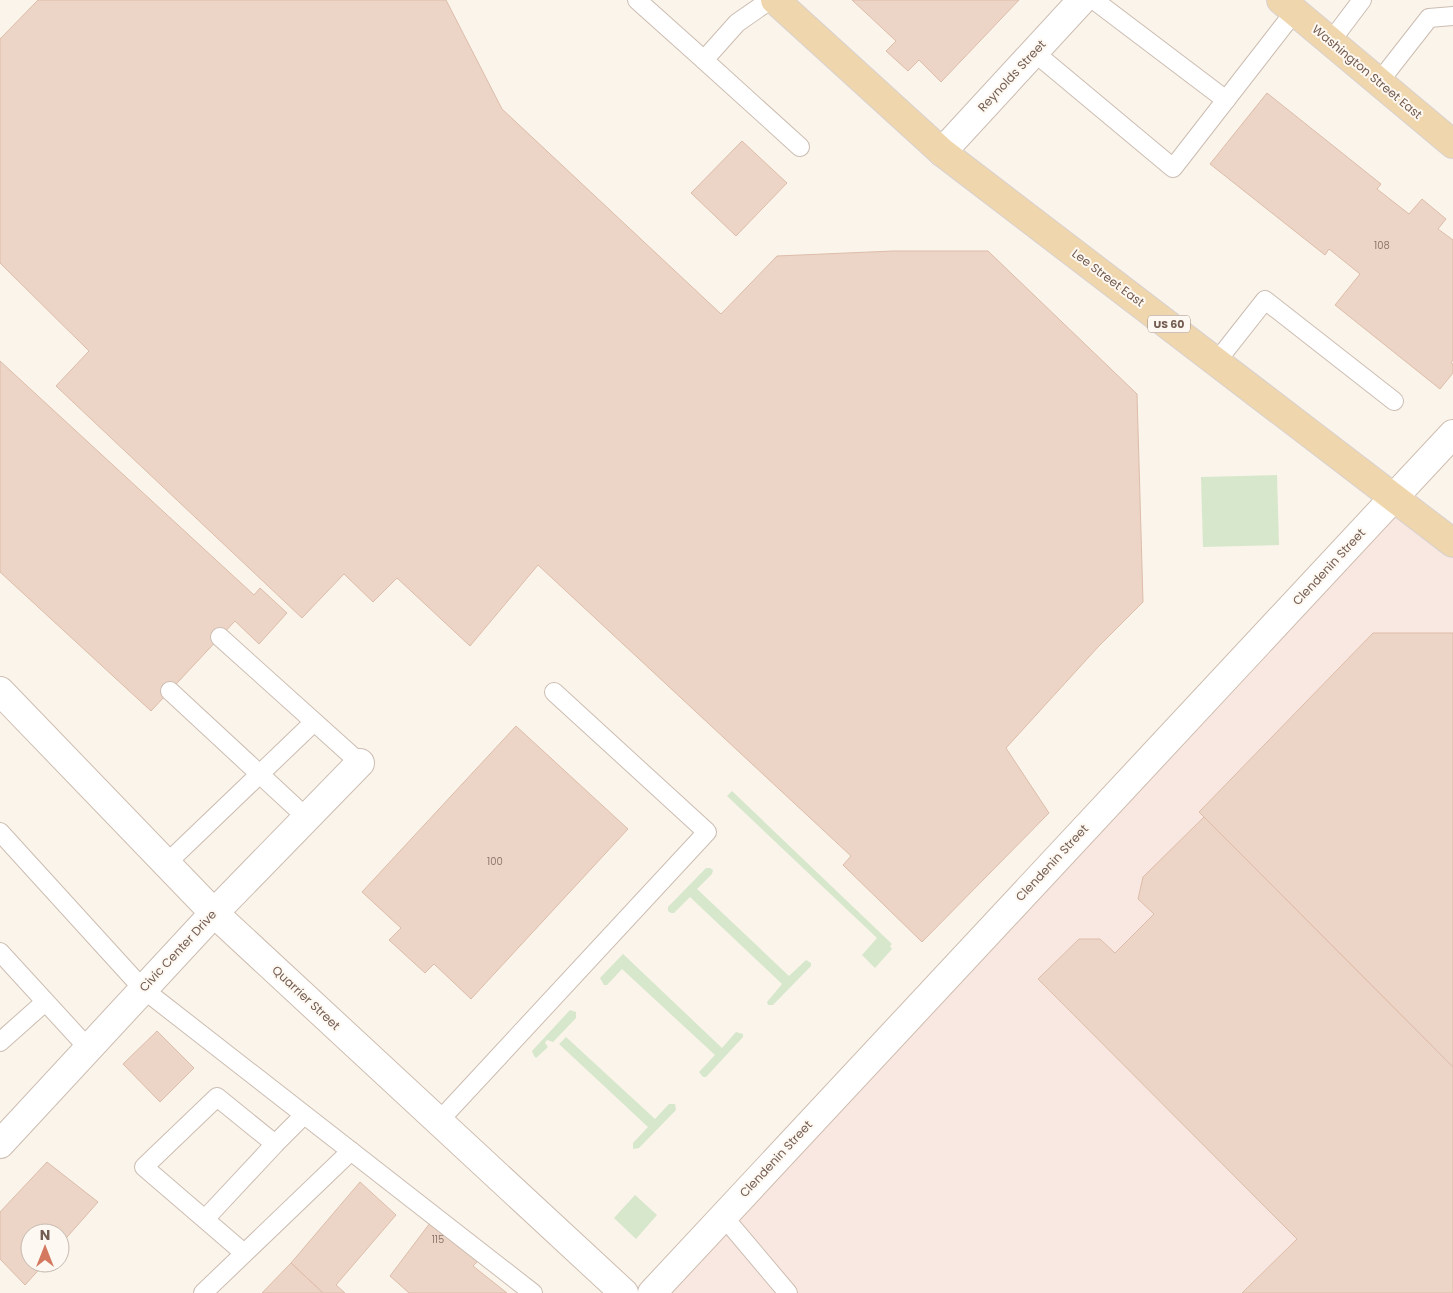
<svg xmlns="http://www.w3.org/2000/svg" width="1453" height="1293" viewBox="0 0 1453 1293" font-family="Poppins,sans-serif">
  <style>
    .commercial { fill: #f9e8e1 }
    .green { fill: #d7e7cb }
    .building { fill: #ecd5c6; stroke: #ddbca9 }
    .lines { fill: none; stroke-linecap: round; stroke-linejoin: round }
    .lane-casing { stroke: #ccbdb2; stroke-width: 20 }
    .street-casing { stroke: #ccbdb2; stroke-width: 30 }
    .secondary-casing { stroke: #cebdb0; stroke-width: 30 }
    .primary-casing { stroke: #d8d1ce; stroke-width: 30 }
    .lane { stroke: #fff; stroke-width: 18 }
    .street { stroke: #fff; stroke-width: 28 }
    .secondary { stroke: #fff; stroke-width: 28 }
    .primary { stroke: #f0d6ad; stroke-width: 28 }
    .labels { text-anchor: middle; stroke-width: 4; stroke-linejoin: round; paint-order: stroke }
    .number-label { font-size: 10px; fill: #917a6e }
    .shield { fill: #fdf8f1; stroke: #9c8b81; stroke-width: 1 }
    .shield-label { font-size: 11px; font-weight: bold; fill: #735c51 }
    .street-label { font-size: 12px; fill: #735c51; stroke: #fdf8f1 }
  </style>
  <rect width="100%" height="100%" fill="#faf4eb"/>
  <!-- commercial -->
  <path class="commercial" d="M1395 497 1453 543V1293H652Z"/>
  <!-- green -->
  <g class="green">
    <path d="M1277 475 1279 545 1203 547 1201 477Z"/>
    <path d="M732 791 892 944 890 946 892 949 875 968 862 955 877 938 727 796Z"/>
    <path d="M706 868H710L713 870 712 874 697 889 789 976 806 960 811 963V966L773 1005H768L767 1002 782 984 690 897 674 913H671L668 911V907Z"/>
    <path d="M623 954 722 1048 736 1032 743 1034V1037L706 1077H703L699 1072 715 1055 622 969 607 985H604L600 978Z"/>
    <path d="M570 1010 576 1012V1018L553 1042 547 1040 545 1043 548 1047 536 1058 534 1056 532 1051Z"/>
    <path d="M566 1037 655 1119 669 1104H675L676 1110 639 1148 633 1149V1143L648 1127 559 1044Z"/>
    <path d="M635 1195 657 1215 636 1239 614 1218Z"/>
  </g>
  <!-- building -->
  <g class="building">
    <path d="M38 0H446L502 109 721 314 777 256 893 251H988L1137 394 1143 602 1098 647 1006 748 1049 813 922 942 843 865 851 856 538 565 470 646 397 578 373 602 344 574 302 618 56 386 89 351 0 263V39Z"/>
    <path d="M852 0H1019L941 82 919 60 908 71 886 51 896 41Z"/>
    <path d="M1267 93 1381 184 1377 189 1409 214 1422 199 1446 219 1438 229 1453 240V360L1451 363 1453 364V373L1440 389 1335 305 1360 274 1329 249 1325 255 1210 164Z"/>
    <path d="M742 141 787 183 736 236 691 193Z"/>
    <path d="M0 361 254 595 260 588 287 613 259 644 235 621 151 711 0 572Z"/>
    <path d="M1373 633H1453V1067L1199 812Z"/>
    <path d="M516 726 628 829 471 999 434 964 425 973 389 940 401 928 362 892Z"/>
    <path d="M1204 817 1453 1067V1293H1242L1297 1239 1038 979 1079 939H1100L1115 953 1154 914 1138 899 1143 877Z"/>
    <path d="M157 1031 194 1068 160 1102 123 1064Z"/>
    <path d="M47 1162 98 1202 60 1245V1233H30V1263H45L25 1285 0 1259V1212Z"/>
    <path d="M360 1182 396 1215 336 1285 345 1293H323L291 1263Z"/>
    <path d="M433 1219 481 1258 473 1266 507 1293H409L390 1276Z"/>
    <path d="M291 1263 323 1293H262Z"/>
  </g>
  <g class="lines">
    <!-- lane casing -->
    <g class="lane-casing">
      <g id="lane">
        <path d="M637 0 704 60"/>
        <path d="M770 0 737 23 704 60 800 147"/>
        <path d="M1094 0 1226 100"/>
        <path d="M1331 41 1362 0"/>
        <path d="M1034 52 1173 168 1295 11"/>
        <path d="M1379 82 1429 18 1453 16"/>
        <path d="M1217 361 1265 300 1394 401"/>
        <path d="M220 637 360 763"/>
        <path d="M170 691 307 818"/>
        <path d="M0 832 143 989 533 1293"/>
        <path d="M167 863 314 722"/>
        <path d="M0 952 88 1048"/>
        <path d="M0 1042 45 1002"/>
        <path d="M439 1121 707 832 554 692"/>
        <path d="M275 1144 304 1115"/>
        <path d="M723 1216 788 1293"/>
        <path d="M205 1219 275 1144 217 1097 144 1167 244 1253"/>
        <path d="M203 1293 351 1151"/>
      </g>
    </g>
    <!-- street casing -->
    <g class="street-casing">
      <g id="street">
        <path d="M942 152 1082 0"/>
        <path d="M0 1144 214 913 360 763"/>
      </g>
    </g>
    <!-- secondary casing -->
    <g class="secondary-casing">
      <g id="secondary">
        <path d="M0 691 214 913 624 1293"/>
        <path d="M652 1293 1453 434"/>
      </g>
    </g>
    <!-- primary casing -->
    <g class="primary-casing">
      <g id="primary">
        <path d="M775 0 942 152 1453 543"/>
        <path d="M1281 0 1453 144"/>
      </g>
    </g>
    <!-- lane -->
    <use href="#lane" class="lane"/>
    <!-- street -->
    <use href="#street" class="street"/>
    <!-- secondary -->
    <use href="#secondary" class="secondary"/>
    <!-- primary -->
    <use href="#primary" class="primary"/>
  </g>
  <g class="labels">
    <!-- number labels -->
    <g class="number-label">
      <text x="1382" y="249">108</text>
      <text x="495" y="865">100</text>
      <text x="438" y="1243">115</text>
    </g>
    <!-- shield labels -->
    <rect class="shield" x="1148" y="315.5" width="42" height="17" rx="4"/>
    <g class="shield-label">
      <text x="1169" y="328">US 60</text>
    </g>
    <!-- street labels -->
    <g class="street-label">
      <text transform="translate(1367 72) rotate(40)" y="4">Washington Street East</text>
      <text transform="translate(1012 76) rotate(-47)" y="4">Reynolds Street</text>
      <text transform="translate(1108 278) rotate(37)" y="4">Lee Street East</text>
      <text transform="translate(1329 567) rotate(-47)" y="4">Clendenin Street</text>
      <text transform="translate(1052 863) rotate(-47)" y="4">Clendenin Street</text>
      <text transform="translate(178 951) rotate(-47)" y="4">Civic Center Drive</text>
      <text transform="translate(306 998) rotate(43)" y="4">Quarrier Street</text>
      <text transform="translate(776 1159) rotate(-47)" y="4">Clendenin Street</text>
    </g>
  </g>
  <!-- north arrow -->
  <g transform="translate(45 1248)"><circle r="24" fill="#fdf8f1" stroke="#c6bab1"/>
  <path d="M0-4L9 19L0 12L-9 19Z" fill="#d47860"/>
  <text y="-8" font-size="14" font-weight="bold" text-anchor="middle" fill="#735c51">N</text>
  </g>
</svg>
